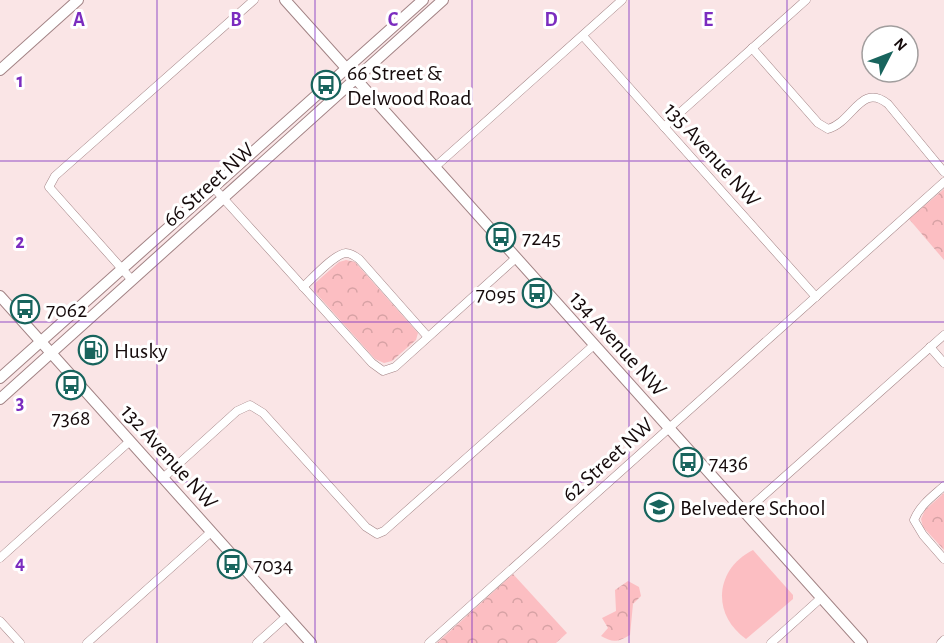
<svg xmlns="http://www.w3.org/2000/svg" width="944" height="643" viewBox="0 0 944 643" font-family="'Alegreya Sans',sans-serif">
  <style>
    .park { fill: url(#park-crowns) }
    .pitch { fill: #fcbec2 }
    .lines { fill: none; stroke-linecap: round; stroke-linejoin: round }
    .street-casing { stroke: #a28385; stroke-width: 9 }
    .secondary-casing { stroke: #a28385; stroke-width: 12 }
    .street { stroke: #fff; stroke-width: 8 }
    .secondary { stroke: #fff; stroke-width: 10 }
    .grid { fill: none; stroke: #7b2cbf; stroke-width: 1.5; stroke-opacity: 0.55 }
    .labels { text-anchor: middle; stroke-width: 6; stroke-linejoin: round; paint-order: stroke }
    .poi-label { font-size: 22px; fill: #150a0b; stroke: #fff; text-anchor: start }
    .street-label { font-size: 22px; fill: #150a0b; stroke: #fff }
    .grid-label { font-size: 20px; text-anchor: middle; font-weight: bold; fill: #7b2cbf; stroke: #fff; stroke-width: 6; stroke-linejoin: round; paint-order: stroke }
  </style>
  <defs>
    <pattern id="park-crowns" width="20" height="18" patternUnits="userSpaceOnUse" patternTransform="scale(1.5)"><rect width="20" height="18" fill="#fcbec2"/><path d="M2 6a3 3 0 1 1 6 0M12 15a3 3 0 1 1 6 0" fill="none" stroke="#d7a2a5"/></pattern>
  </defs>
  <rect width="100%" height="100%" fill="#fae5e6"/>
  <!-- park -->
  <g class="park">
    <path d="M944 189V260L909 219Z"/>
    <path d="M346 260 355 262 418 333 416 340 392 361 384 363 375 359 314 291V284L339 262Z"/>
    <path d="M944 493V550L923 527 921 519 925 510Z"/>
    <path d="M513 574 567 633 556 643H437Z"/>
    <path d="M628 581 639 587 641 596 633 604 630 635C618 642 613 643 601 636L608 628 602 618 616 611 615 590Z"/>
  </g>
  <!-- pitch -->
  <path class="pitch" d="M753 550 793 595V599L746 639C711 614 715 569 753 550Z"/>
  <g class="lines">
    <!-- street casing -->
    <g class="street-casing">
      <g id="street">
        <path d="M583 36 816 297"/>
        <path d="M752 48 818 123 828 129C853 122 861 82 888 104L944 172"/>
        <path d="M664 127 806 0"/>
        <path d="M435 167 622 0"/>
        <path d="M214 188 372 363 383 371 395 367 516 258"/>
        <path d="M131 279 49 187 55 176 254 0"/>
        <path d="M303 287C312 279 334 254 346 253 351 253 355 256 359 259L428 337"/>
        <path d="M930 347 944 363"/>
        <path d="M163 478 237 411 250 405 263 413 366 527 377 534 384 531 594 345"/>
        <path d="M944 486C933 496 920 505 914 520L923 535 944 559"/>
        <path d="M745 512 944 335"/>
        <path d="M0 558 130 441"/>
        <path d="M0 621 20 643"/>
        <path d="M87 643 211 532"/>
        <path d="M257 643 287 616"/>
        <path d="M429 643 944 182"/>
        <path d="M771 643 821 598"/>
        <path d="M941 643 944 640"/>
      </g>
    </g>
    <!-- secondary casing -->
    <g class="secondary-casing">
      <g id="secondary">
        <path d="M285 0 862 643"/>
        <path d="M0 70 78 0"/>
        <path d="M0 296 311 643"/>
        <path d="M0 378 423 0"/>
        <path d="M0 399 443 0"/>
      </g>
    </g>
    <!-- street -->
    <use href="#street" class="street"/>
    <!-- secondary -->
    <use href="#secondary" class="secondary"/>
  </g>
  <!-- grid -->
  <path class="grid" d="M157 0V643M315 0V643M472 0V643M629 0V643M787 0V643M0 161H944M0 322H944M0 482H944"/>
  <!-- icons -->
  <defs>
    <g id="bus-ring" transform="scale(1.5)"><circle r="9.5" fill="#fff" stroke="#18645d" stroke-width="1.5"/><path d="M-5-6H5V4H4V6H2V4H-2V6H-4V4H-5ZM-3.5-4V0h7V-4ZM-3.5 1.2v1.5H-2V1.2ZM2 1.2v1.5H3.5V1.2Z" fill="#18645d"/></g>
    <g id="fuel-ring" transform="scale(1.5)"><circle r="9.5" fill="#fff" stroke="#18645d" stroke-width="1.5"/><path d="M-5.5-6h7V0h2V4h1.3V-2.5L3-4.5l.8-.8L6-3V5H2.5V1h-1V6h-7ZM-4.2-4.7v3.2H.2V-4.7Z" fill="#18645d"/></g>
    <g id="school-ring" transform="scale(1.5)"><circle r="9.5" fill="#fff" stroke="#18645d" stroke-width="1.5"/><path d="M0-5L7-2L0 1L-7-2ZM-4 1L0 2.5L4 1V4Q0 6-4 4Z" fill="#18645d"/></g>
  </defs>
  <g fill-rule="evenodd">
    <use href="#bus-ring" x="326" y="85"/>
    <use href="#bus-ring" x="501" y="237"/>
    <use href="#bus-ring" x="537" y="293"/>
    <use href="#bus-ring" x="25" y="309"/>
    <use href="#fuel-ring" x="93" y="350"/>
    <use href="#bus-ring" x="71" y="385"/>
    <use href="#bus-ring" x="688" y="462"/>
    <use href="#school-ring" x="659" y="507"/>
    <use href="#bus-ring" x="232" y="564"/>
  </g>
  <g class="labels">
    <!-- poi labels -->
    <g class="poi-label">
      <text x="347" y="80">66 Street &amp;<tspan x="347" dy="25">Delwood Road</tspan></text>
      <text x="522" y="245">7245</text>
      <text x="516" y="301" text-anchor="end">7095</text>
      <text x="46" y="317">7062</text>
      <text x="114" y="358">Husky</text>
      <text x="71" y="425" text-anchor="middle">7368</text>
      <text x="709" y="470">7436</text>
      <text x="680" y="515">Belvedere School</text>
      <text x="253" y="572">7034</text>
    </g>
    <!-- street labels -->
    <g class="street-label">
      <text transform="translate(713 154) rotate(48)" y="8">135 Avenue NW</text>
      <text transform="translate(208 184) rotate(-42)" y="8">66 Street NW</text>
      <text transform="translate(619 343) rotate(48)" y="8">134 Avenue NW</text>
      <text transform="translate(170 456) rotate(48)" y="8">132 Avenue NW</text>
      <text transform="translate(607 459) rotate(-42)" y="8">62 Street NW</text>
    </g>
  </g>
  <g class="grid-label">
    <text x="79" y="26">A</text>
    <text x="236" y="26">B</text>
    <text x="393" y="26">C</text>
    <text x="551" y="26">D</text>
    <text x="708" y="26">E</text>
    <text x="20" y="87">1</text>
    <text x="20" y="248">2</text>
    <text x="20" y="409">3</text>
    <text x="20" y="569">4</text>
  </g>
  <!-- north arrow -->
  <g transform="translate(890 54) rotate(48)"><circle r="28" fill="#ffffff" stroke="#a19d9d" stroke-width="1.5"/>
  <path d="M0-4.5L10 22L0 15L-10 22Z" fill="#18645d"/>
  <text y="-9" font-size="16" font-weight="bold" text-anchor="middle" fill="#150a0b">N</text>
  </g>
</svg>
